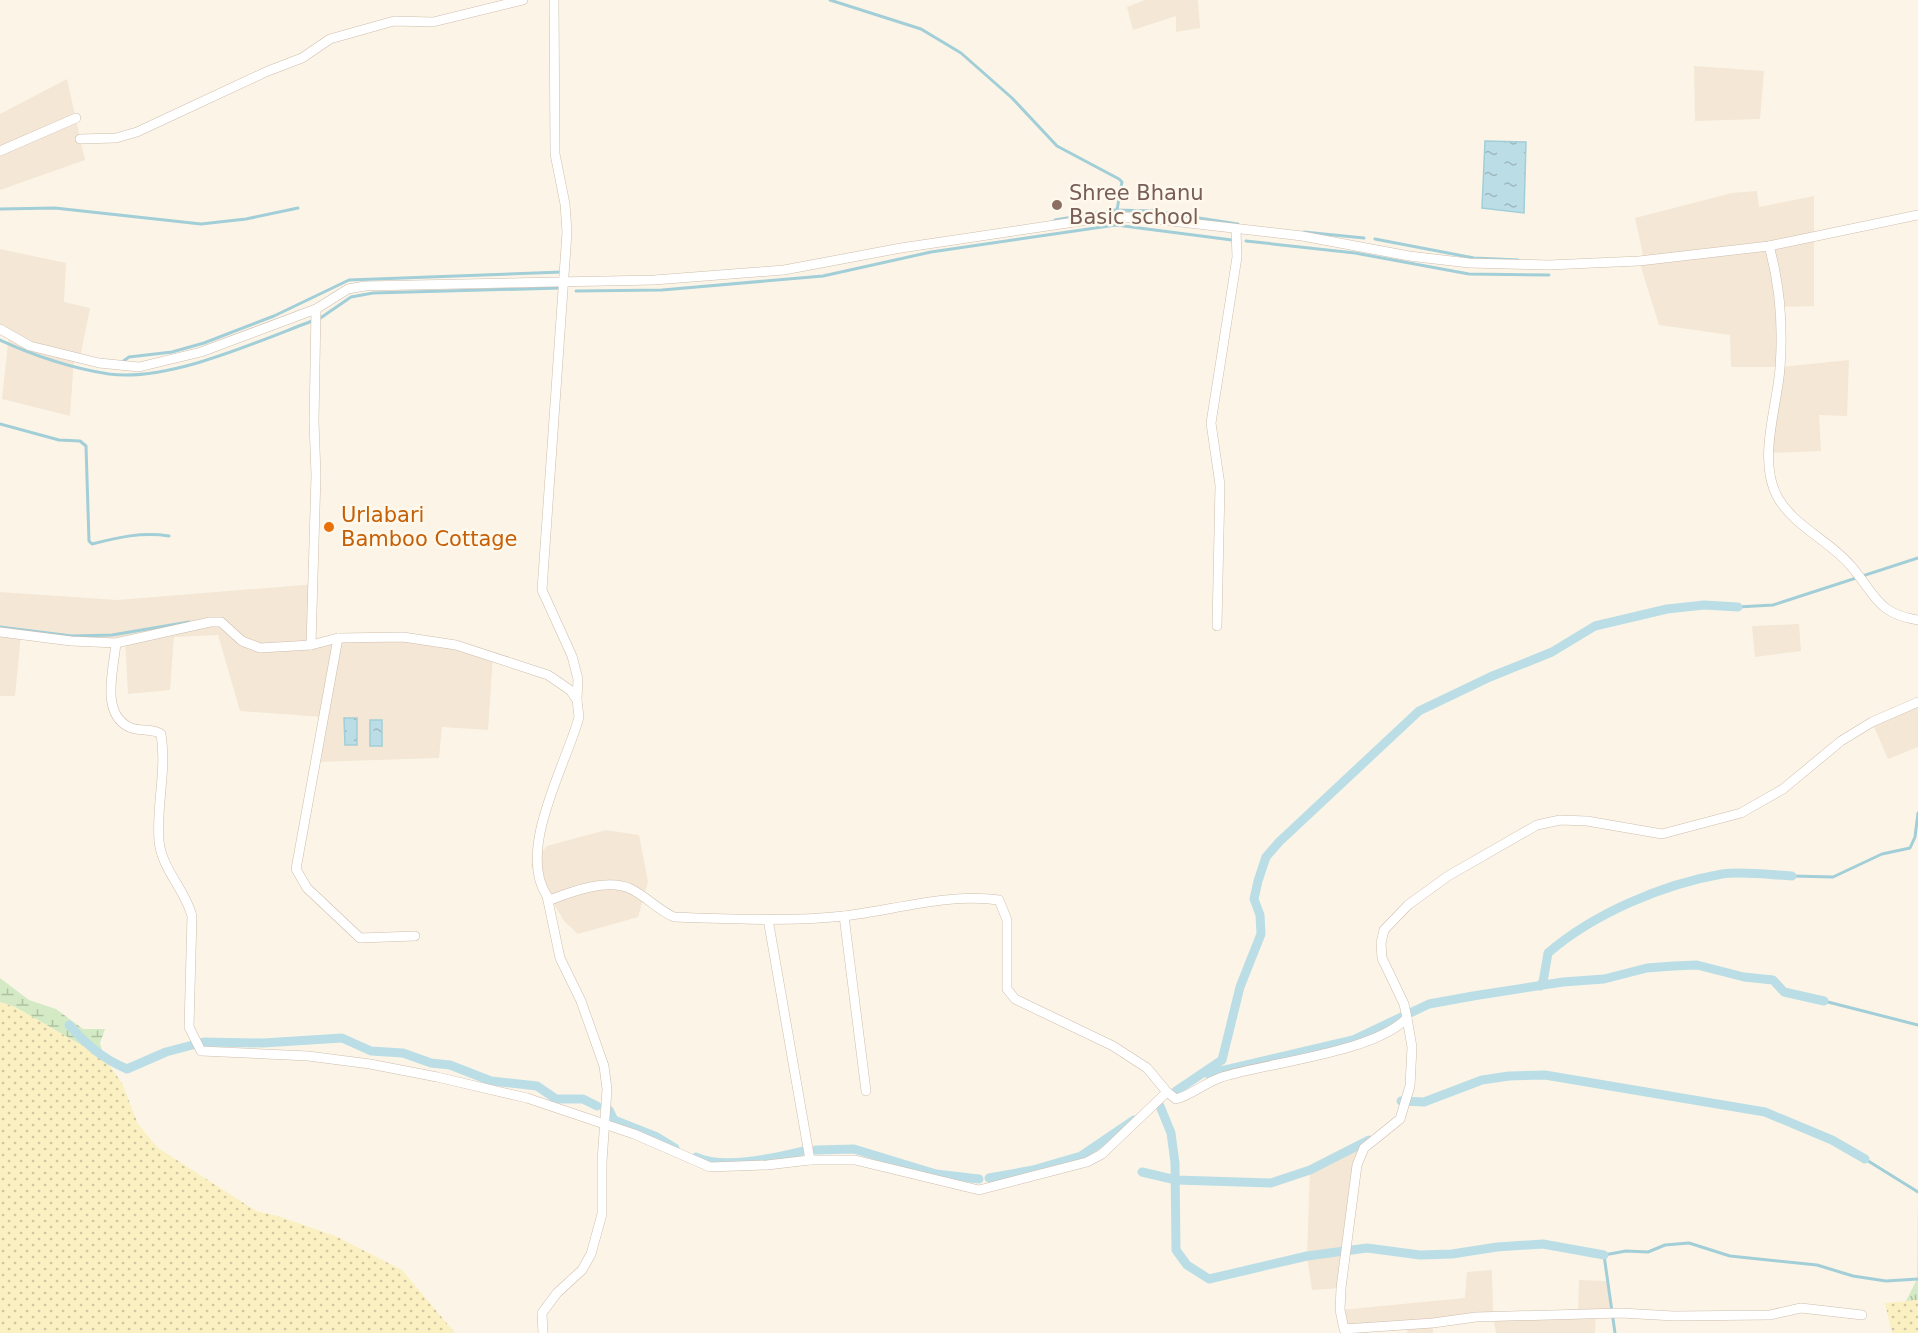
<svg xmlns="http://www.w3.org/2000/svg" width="1918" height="1333" viewBox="0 0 1918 1333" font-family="'DejaVu Sans',sans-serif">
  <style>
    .residential { fill: #f4e7d5 }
    .grass { fill: url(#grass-tufts) }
    .wetland { fill: url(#wetland-marsh) }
    .sand { fill: url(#sand-dots) }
    .water { fill: url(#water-ripples); stroke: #a2ced8; stroke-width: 1.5 }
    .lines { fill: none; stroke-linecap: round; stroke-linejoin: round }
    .stream { stroke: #a2ced8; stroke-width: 3 }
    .canal { stroke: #bbdee6; stroke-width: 9 }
    .minor-casing { stroke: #cebdad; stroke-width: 10 }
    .minor { stroke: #fff; stroke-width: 9 }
    .education-dot { fill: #8d6e63; stroke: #fff8ed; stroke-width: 2 }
    .food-dot { fill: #e8710a; stroke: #fff8ed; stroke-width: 2 }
    .labels { text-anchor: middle; stroke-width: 5; stroke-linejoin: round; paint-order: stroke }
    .education-label { font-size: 21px; fill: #785e54; stroke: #fff8ed; text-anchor: start }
    .food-label { font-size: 21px; fill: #c56008; stroke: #fff8ed; text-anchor: start }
  </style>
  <defs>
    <pattern id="grass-tufts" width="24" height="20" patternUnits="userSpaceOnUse" patternTransform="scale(1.5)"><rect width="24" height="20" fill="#d3eac5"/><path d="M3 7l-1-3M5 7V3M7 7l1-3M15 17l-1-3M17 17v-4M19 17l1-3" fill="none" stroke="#b0c1a2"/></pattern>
    <pattern id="wetland-marsh" width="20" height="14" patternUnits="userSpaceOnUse" patternTransform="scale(1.5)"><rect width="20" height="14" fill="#d3eac5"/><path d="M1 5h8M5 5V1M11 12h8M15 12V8" fill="none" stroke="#b0c1a2"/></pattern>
    <pattern id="sand-dots" width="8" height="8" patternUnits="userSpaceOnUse" patternTransform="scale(1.5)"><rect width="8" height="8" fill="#fbf0c2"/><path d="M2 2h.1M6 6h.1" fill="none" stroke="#d0c6a0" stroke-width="1.8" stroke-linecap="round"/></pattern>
    <pattern id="water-ripples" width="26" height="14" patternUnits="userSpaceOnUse" patternTransform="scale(1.5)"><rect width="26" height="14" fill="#bbdee6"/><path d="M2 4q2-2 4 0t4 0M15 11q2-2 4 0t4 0" fill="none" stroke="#9db7bc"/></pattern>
  </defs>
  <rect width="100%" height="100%" fill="#fcf5e7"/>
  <!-- residential -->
  <g class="residential">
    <path d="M1145 0H1198L1200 28 1176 32V16L1133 30 1127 7Z"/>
    <path d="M1694 66 1764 71 1760 119 1695 121Z"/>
    <path d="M67 79 85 160 0 190V114Z"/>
    <path d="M1757 191 1759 207 1814 196V306L1779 307 1781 367 1849 360 1847 416 1819 415 1821 451 1769 453 1780 367H1731L1730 335 1659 325 1639 261 1643 255 1635 218 1732 193Z"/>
    <path d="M0 249 66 263 64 302 90 308 80 358H74L70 416 2 399 9 334 0 329Z"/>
    <path d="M316 584 313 641 403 637 493 656 488 730 442 727 439 758 316 762 324 717 240 711 218 635 174 637 170 690 128 694 125 640 21 634 15 696H0V592L117 600Z"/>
    <path d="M1799 624 1801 651 1755 657 1752 626Z"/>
    <path d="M1918 702V747L1888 759 1872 722Z"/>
    <path d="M606 830 639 835 648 882 638 917 578 934 564 921 531 865 547 846Z"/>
    <path d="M1356 1147 1364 1148 1341 1288 1312 1290 1307 1256 1310 1170Z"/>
    <path d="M1492 1270 1493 1316 1578 1314 1579 1280 1607 1281 1610 1310 1596 1314 1595 1333H1496L1493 1317 1433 1324V1333H1407L1408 1324 1369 1326 1368 1333H1344L1340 1310 1465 1298 1467 1272Z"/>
  </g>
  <!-- grass -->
  <path class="grass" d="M1917 1192 1918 1300 1906 1301 1917 1279Z"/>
  <!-- wetland -->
  <path class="wetland" d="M0 978 29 1000 56 1009 83 1029H105L100 1043 104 1058 15 1007 0 1002Z"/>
  <!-- sand -->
  <g class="sand">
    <path d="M0 1002 15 1007 104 1058 122 1083 138 1124 158 1148 256 1211 278 1216 335 1236 402 1270 455 1333H0Z"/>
    <path d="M1918 1300V1333H1892L1885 1303Z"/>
  </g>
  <!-- water -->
  <g class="water">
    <path d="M1485 141 1526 142 1524 213 1482 208Z"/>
    <path d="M344 718H357V745H345Z"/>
    <rect x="370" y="720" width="12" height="26"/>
  </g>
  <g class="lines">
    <!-- stream -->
    <g class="stream">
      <path d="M830 0 921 29 961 53 1012 98 1057 146 1119 179 1122 182 1117 210"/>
      <path d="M0 209 55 208 201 224 246 219 298 208"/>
      <path d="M1055 220 1115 210 1153 211 1238 224"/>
      <path d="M1304 232 1364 238"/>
      <path d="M1375 239 1474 258 1518 260"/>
      <path d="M1246 241 1355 253 1469 274 1549 275"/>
      <path d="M576 291 662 290 823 276 931 252 1116 225 1232 240"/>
      <path d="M319 319 351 297 373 293 561 288"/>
      <path d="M0 340C35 356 71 368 109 374 169 382 256 342 312 321"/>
      <path d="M122 362 129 357 172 352 204 343 274 316 349 280 562 272"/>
      <path d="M0 424 59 440 80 441 86 446 89 541 92 544C119 537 141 532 169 536"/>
      <path d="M1738 607 1773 605 1918 558"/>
      <path d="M0 627 72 636 112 635 189 622"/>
      <path d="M1792 876 1833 877 1882 854 1910 848 1915 837 1918 813"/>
      <path d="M1824 1001 1918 1025"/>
      <path d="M1865 1159 1918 1192"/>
      <path d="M1615 1333 1604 1255 1626 1251 1648 1252 1665 1245 1689 1243 1730 1256 1817 1265 1853 1276 1886 1281 1918 1279"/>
    </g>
    <!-- canal -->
    <g class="canal">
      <path d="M1540 986 1543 982 1548 953C1593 914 1663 884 1722 874 1744 871 1769 875 1792 876"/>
      <path d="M69 1025C87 1045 103 1059 127 1069L166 1052 204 1042 263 1043 342 1038 371 1051 403 1053 431 1063 450 1065 491 1081 537 1086 556 1099H583L597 1106"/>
      <path d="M1208 1074 1353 1040 1429 1004 1473 996 1563 982 1604 979 1647 968 1673 966 1697 965 1744 977 1773 980 1784 992 1824 1001"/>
      <path d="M1176 1091 1222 1060 1240 987 1261 934 1260 915 1254 899 1258 881 1266 857 1279 842 1419 711 1490 677 1552 652 1595 626 1667 609 1704 605 1738 607"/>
      <path d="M1401 1101 1424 1102 1482 1080 1509 1076 1545 1075 1765 1112 1832 1140 1865 1159"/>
      <path d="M1160 1106 1171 1133 1175 1163 1176 1250 1187 1265 1209 1279 1307 1256 1367 1248 1420 1255 1452 1254 1497 1247 1543 1244 1604 1255"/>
      <path d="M609 1110 614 1120 657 1137 675 1148"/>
      <path d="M816 1150 854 1149 936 1174 979 1179"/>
      <path d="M696 1157C723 1170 774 1158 803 1151"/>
      <path d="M1142 1172 1176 1180 1271 1183 1310 1170 1369 1140"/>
      <path d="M989 1178 1033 1170 1081 1156 1134 1120"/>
    </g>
    <!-- minor casing -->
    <g class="minor-casing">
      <g id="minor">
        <path d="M554 0 555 154 565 204 567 232 542 590 572 656 578 679 577 699"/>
        <path d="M80 139 116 138 137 132 268 71 302 58 330 39 394 21 433 22 523 0"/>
        <path d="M0 151 76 118"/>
        <path d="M1769 246C1780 285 1783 328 1780 368 1777 408 1757 461 1778 498 1796 528 1829 540 1851 566 1875 594 1877 614 1918 620"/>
        <path d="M0 329 30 346 99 363 139 367 201 352 316 309 348 289 365 286 654 280 784 270 901 248 1108 217 1145 218 1302 236 1409 256 1469 263 1549 265 1639 261 1769 246 1918 215"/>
        <path d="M1217 626 1220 485 1211 423 1237 257 1236 230"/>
        <path d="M0 632 71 641 116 643 210 622H221L242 641 260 648 311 645 338 638 403 637 456 645 548 675 570 690 577 700 579 717C567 763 516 850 547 896L560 958 581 1001 604 1066 607 1089 602 1162V1214L591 1254 582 1270 557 1293 542 1313 543 1333"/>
        <path d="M338 638 296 869 307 888 360 938 415 936"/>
        <path d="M116 643C114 668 100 713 129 727 139 732 152 728 161 734 167 771 156 806 159 841 162 870 185 889 192 916L189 1027 201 1051 308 1056 370 1064 437 1077 527 1098 634 1134 710 1167 767 1165 810 1160H855L979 1190 1087 1162 1102 1154 1167 1092"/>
        <path d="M311 645 316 475 314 422 316 309"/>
        <path d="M547 896 550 900C573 891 608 878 631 889 647 897 658 910 674 917 731 919 788 922 844 916 895 910 947 893 999 900L1007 920V989L1015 999 1113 1046 1147 1068 1167 1092 1176 1099C1192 1095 1206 1082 1222 1077 1270 1062 1373 1053 1407 1018"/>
        <path d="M844 916 866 1091"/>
        <path d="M768 919 810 1160"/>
        <path d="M1862 1315 1801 1308 1770 1315 1674 1316 1621 1313 1476 1317 1433 1323 1344 1329 1340 1310 1341 1288 1357 1165 1364 1148 1400 1119 1410 1086 1412 1047 1407 1018 1404 1004 1382 958 1381 943 1384 930 1408 905 1448 876 1537 825 1560 820 1587 821 1662 834 1741 813 1783 789 1841 741 1872 722 1918 702"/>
      </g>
    </g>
    <!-- minor -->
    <use href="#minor" class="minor"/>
  </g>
  <!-- markers -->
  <circle class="education-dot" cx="1057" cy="205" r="6"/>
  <circle class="food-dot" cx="329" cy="527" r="6"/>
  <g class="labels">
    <!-- education labels -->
    <g class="education-label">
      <text x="1069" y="200">Shree Bhanu<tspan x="1069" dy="24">Basic school</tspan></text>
    </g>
    <!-- food labels -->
    <g class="food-label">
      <text x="341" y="522">Urlabari<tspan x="341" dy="24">Bamboo Cottage</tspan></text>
    </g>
  </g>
</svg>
